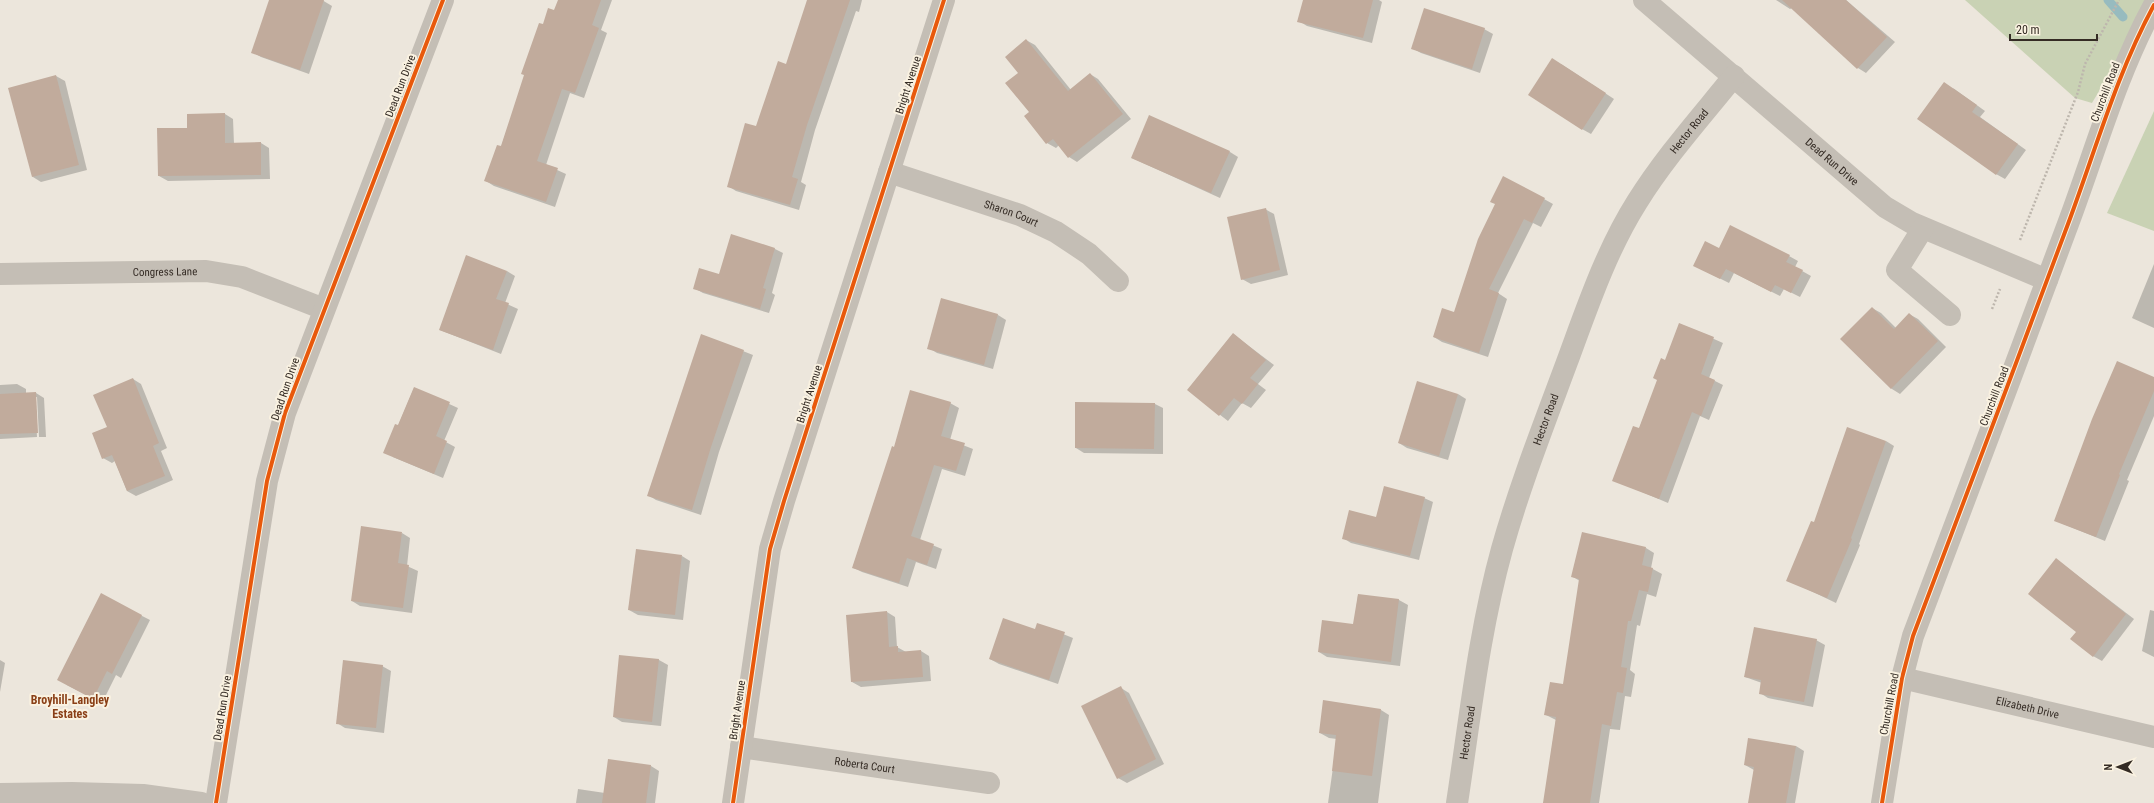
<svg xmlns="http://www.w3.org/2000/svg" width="2154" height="803" viewBox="0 0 2154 803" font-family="'Roboto Condensed',sans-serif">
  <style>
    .green { fill: #c9d2b4 }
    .shadow { fill: #0003 }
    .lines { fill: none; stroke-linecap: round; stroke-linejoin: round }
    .stream { stroke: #97bbbf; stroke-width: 9 }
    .building { fill: #c1ab9c }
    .path { stroke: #bdb6ad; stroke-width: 2.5; stroke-dasharray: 2 2; stroke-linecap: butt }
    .minor { stroke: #c4beb5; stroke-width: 22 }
    .cycleway-casing { stroke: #faf2e1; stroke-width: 6 }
    .cycleway { stroke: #e8590c; stroke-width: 4 }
    .labels { text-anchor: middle; stroke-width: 4; stroke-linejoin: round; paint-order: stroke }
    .street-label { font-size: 11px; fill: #342b24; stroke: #faf2e1 }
    .neighbourhood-label { font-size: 12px; font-weight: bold; fill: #8a3f16; stroke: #faf2e1 }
  </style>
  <rect width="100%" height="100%" fill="#ece6dc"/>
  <!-- green -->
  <g class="green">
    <path d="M1965 0H2153L2092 103 2075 98Z"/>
    <path d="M2154 111V231L2107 213Z"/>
  </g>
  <!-- shadow -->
  <g class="shadow">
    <path d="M270 0H322L332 6 309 74 261 57 252 52Z"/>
    <path d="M559 0H612L601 30 607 33 584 98 570 93 546 165 566 174 555 207 494 186 486 181 501 147 543 25 555 12Z"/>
    <path d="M808 0H862L859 12 856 11 815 130 801 182 806 185 799 210 736 191 728 186 787 65Z"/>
    <path d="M1304 0H1379L1382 2 1372 43 1307 26 1299 21Z"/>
    <path d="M1776 0H1846L1895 42 1866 73 1858 68 1792 8 1790 9Z"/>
    <path d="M1484 29 1493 34 1480 73 1421 53 1412 48Z"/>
    <path d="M1026 40 1035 45 1071 90 1090 74 1098 79 1131 119 1077 162 1069 157 1059 145 1056 148 1047 143 1025 116 1030 112 1019 73Z"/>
    <path d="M1561 64 1614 99 1591 134 1582 129Z"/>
    <path d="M56 76 65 81 87 170 41 182 33 177Z"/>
    <path d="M1953 88 1985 111 1980 117 2026 150 2005 179 1996 174Z"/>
    <path d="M225 114 233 119 234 144 261 143 269 148 270 179 168 181 159 176 188 129Z"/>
    <path d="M1230 152 1238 157 1220 198 1132 158Z"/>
    <path d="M1544 199 1553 204 1541 227 1533 223 1498 293 1507 299 1488 357 1442 342 1434 337 1455 313 1496 204Z"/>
    <path d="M1265 209 1274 214 1288 275 1251 284 1242 279Z"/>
    <path d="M732 236 775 249 783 253 772 293 775 295 769 313 703 293 694 288 720 275Z"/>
    <path d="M1789 256 1798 261 1795 267 1811 276 1800 297 1784 289 1780 296 1734 273 1729 283 1703 270Z"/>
    <path d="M2154 264V328L2132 318Z"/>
    <path d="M507 271 515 276 505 303 518 309 501 354 440 330Z"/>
    <path d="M942 300 998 315 1006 320 993 369 937 353 929 348Z"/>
    <path d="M1872 308 1881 313 1896 328 1909 314 1918 319 1946 347 1900 394 1892 389 1842 339Z"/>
    <path d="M1680 324 1723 343 1709 378 1723 385 1709 420 1700 416 1668 503 1614 480 1639 429Z"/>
    <path d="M1233 334 1274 365 1258 384 1266 390 1251 408 1242 403 1228 421 1188 390Z"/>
    <path d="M702 335 753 355 719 452 701 515 656 500 648 495Z"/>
    <path d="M2154 378V416L2127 480 2129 481 2105 541 2056 521Z"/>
    <path d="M133 379 141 384 167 448 161 451 173 480 136 496 127 491 115 461 112 463 103 458Z"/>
    <path d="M17 384 26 389V393H36L44 398 46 437H39L37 397H35L37 437 0 439V385Z"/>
    <path d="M414 388 458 408 444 441 455 447 443 478 393 457 398 426Z"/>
    <path d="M1458 394 1466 399 1448 460 1407 448 1399 443Z"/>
    <path d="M950 403 959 408 950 440 973 449 965 476 942 469 920 540 942 549 936 569 916 562 908 587 862 572 854 568 895 448Z"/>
    <path d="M1155 404 1163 408V454L1084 453 1076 448Z"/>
    <path d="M1886 441 1894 446 1859 544 1860 545 1836 603 1788 580 1814 524Z"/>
    <path d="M1424 498 1433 502 1419 560 1351 543 1343 538 1377 518Z"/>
    <path d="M402 533 410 538 407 566 418 571 412 613 360 606 352 601Z"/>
    <path d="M1646 548 1654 553 1651 568 1662 574 1656 597 1647 594 1640 626 1637 625 1630 670 1635 674 1631 697 1625 696 1620 730 1610 729 1599 803H1544L1556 720 1546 715 1564 685 1580 581 1573 577Z"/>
    <path d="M682 556 690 561 683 620 638 615 629 610Z"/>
    <path d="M2056 559 2134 619 2102 661 2093 656 2078 632Z"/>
    <path d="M101 595 150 620 121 678 116 675 102 703 67 685Z"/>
    <path d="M1358 595 1399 600 1408 605 1400 666 1327 657 1319 652 1354 625Z"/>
    <path d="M2150 610 2154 611V657L2142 651Z"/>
    <path d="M887 612 895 617 897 647 906 652 921 651 929 656 931 681 861 687 852 682Z"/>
    <path d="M1038 624 1073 638 1058 684 999 664 990 659 1036 630Z"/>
    <path d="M1816 640 1825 645 1813 707 1768 698 1760 693 1762 683 1745 677Z"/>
    <path d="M620 656 659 660 668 665 661 726 622 722 614 717Z"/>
    <path d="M0 660 5 663 0 692Z"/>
    <path d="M382 666 391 671 384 733 345 728 337 723Z"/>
    <path d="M1121 688 1129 693 1164 764 1127 783 1118 778Z"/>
    <path d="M1381 710 1389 715 1378 803H1328L1337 739 1329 738 1320 733Z"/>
    <path d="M1796 746 1804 751 1795 803H1749L1754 770 1745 765Z"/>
    <path d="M651 766 659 771 655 803H576L578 789 605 793Z"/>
  </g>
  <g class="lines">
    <!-- stream -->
    <path class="stream" d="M2108 0 2123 17"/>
  </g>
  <!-- building -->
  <g class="building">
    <path d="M269 0H324L300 70 251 53Z"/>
    <path d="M558 0H601L592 25 599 28 575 93 562 89 537 161 558 168 546 202 484 181 497 145 501 146 524 75 521 74 539 23 543 24 548 8 554 10Z"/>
    <path d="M807 0H850L807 125 792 177 798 179 790 205 727 187 745 123 756 126 778 61 786 64Z"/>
    <path d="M1303 0H1373L1363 38 1297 22Z"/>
    <path d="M1782 0H1846L1887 37 1857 69Z"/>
    <path d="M1424 8 1485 28 1472 69 1411 49Z"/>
    <path d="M1026 39 1068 91 1090 73 1123 114 1068 158 1053 139 1046 144 1024 116 1029 112 1005 83 1018 73 1005 57Z"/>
    <path d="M1552 58 1606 93 1582 130 1528 95Z"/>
    <path d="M56 75 79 165 32 177 8 88Z"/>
    <path d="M1944 82 1977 105 1972 112 2018 144 1996 175 1917 119Z"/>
    <path d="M225 113V143L261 142V175L158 176 157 128H187V114Z"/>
    <path d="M1149 115 1230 151 1211 193 1131 158Z"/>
    <path d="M1503 176 1545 198 1532 223 1524 219 1489 289 1499 293 1479 353 1433 337 1442 308 1454 312 1478 239 1495 204 1490 202Z"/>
    <path d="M1266 208 1280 270 1241 280 1227 217Z"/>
    <path d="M1730 225 1790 255 1786 262 1803 270 1791 293 1775 285 1771 292 1726 269 1720 279 1693 266 1705 241 1719 248Z"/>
    <path d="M731 234 775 248 763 288 766 289 760 309 693 289 699 268 719 274Z"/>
    <path d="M466 255 507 271 496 299 509 303 493 350 439 330Z"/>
    <path d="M941 298 998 314 984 365 927 349Z"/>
    <path d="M1872 307 1894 329 1909 313 1938 341 1891 389 1840 339Z"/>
    <path d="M1679 323 1714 337 1701 374 1715 380 1701 416 1692 412 1659 499 1612 481 1633 426 1639 428 1657 380 1653 378 1661 358 1665 360Z"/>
    <path d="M1233 333 1266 360 1250 378 1258 384 1242 404 1234 398 1219 416 1187 390Z"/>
    <path d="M701 334 744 350 711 447 692 510 647 496Z"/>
    <path d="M2117 361 2154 377V391L2119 474 2120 475 2096 537 2054 521 2092 419Z"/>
    <path d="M133 378 159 443 153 446 165 476 127 491 112 455 102 459 92 433 107 427 93 395Z"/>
    <path d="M1417 381 1458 394 1439 456 1398 443Z"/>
    <path d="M414 387 450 402 436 436 447 441 434 474 383 453 395 424 398 425Z"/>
    <path d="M910 390 951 402 941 436 965 443 956 471 934 465 911 536 934 544 927 565 907 558 899 583 852 568 892 446 894 447Z"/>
    <path d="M36 392 38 433 0 434V394Z"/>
    <path d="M1075 402 1155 403 1154 449 1075 448Z"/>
    <path d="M1847 427 1886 441 1851 538 1852 539 1827 598 1786 581 1811 521 1814 522Z"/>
    <path d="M1384 486 1425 497 1410 556 1342 539 1349 510 1376 517Z"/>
    <path d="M361 526 402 532 398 563 409 565 403 608 351 601Z"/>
    <path d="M1582 532 1646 547 1642 565 1653 568 1648 592 1639 590 1631 621H1628L1621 667 1627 668 1623 693 1617 692 1611 726 1602 724 1590 803H1543L1556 717 1544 715 1550 682 1563 684 1579 579 1571 577Z"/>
    <path d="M636 549 682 555 675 615 628 610Z"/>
    <path d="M2056 558 2126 614 2093 657 2070 639 2076 632 2028 594Z"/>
    <path d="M101 593 142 615 112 674 107 671 93 699 57 680Z"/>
    <path d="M1358 594 1399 599 1391 662 1318 652 1322 620 1353 624Z"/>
    <path d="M887 611 889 647 898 646V652L921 650 923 677 851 682 846 615Z"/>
    <path d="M1003 618 1035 629 1037 623 1065 632 1049 680 989 659Z"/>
    <path d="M1754 627 1817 639 1804 702 1759 694 1761 680 1744 677Z"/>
    <path d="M619 655 659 659 652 722 613 717Z"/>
    <path d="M343 660 383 665 376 728 336 724Z"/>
    <path d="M1121 686 1156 759 1117 779 1081 706Z"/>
    <path d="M1323 700 1381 709 1372 776 1332 771 1336 735 1319 733Z"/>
    <path d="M1748 738 1796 746 1786 803H1748L1754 767 1744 765Z"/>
    <path d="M608 759 651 765 646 803H602Z"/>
  </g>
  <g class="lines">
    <!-- path -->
    <g class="path">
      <path d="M2020 240 2078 92 2085 64 2119 0"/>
      <path d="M1992 309 2000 289"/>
    </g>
    <!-- minor -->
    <g class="minor">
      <path id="s1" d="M1644 0 1885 207 1912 223 2047 280"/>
      <path id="s2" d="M889 172 1020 215 1056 232 1089 254 1118 281"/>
      <path d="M1923 228 1897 270 1950 315"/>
      <path id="s3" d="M0 274 206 271 242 277 324 309"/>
      <path id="s4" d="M1902 678 2154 737"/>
      <path id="s5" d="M741 747 989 783"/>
      <path d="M0 794 72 793 143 795 201 803"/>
      <path d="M216 803 267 481 285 413 443 0"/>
      <path d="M733 803 770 549 784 501 944 0"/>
      <path id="s6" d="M1457 803C1470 718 1479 632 1502 549 1520 485 1544 424 1567 362 1587 308 1606 251 1637 202 1665 157 1701 117 1734 76"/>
      <path d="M1882 803 1902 678 1913 636C1964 501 2015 367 2065 232 2094 156 2115 77 2154 5"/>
    </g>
    <!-- cycleway casing -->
    <g class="cycleway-casing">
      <g id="cycleway">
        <path d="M216 803 267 481 285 413 443 0"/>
        <path d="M733 803 770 549 784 501 944 0"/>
        <path d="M1882 803 1902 678 1913 636C1964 501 2015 367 2065 232 2094 156 2115 77 2154 5"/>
      </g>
    </g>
    <!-- cycleway -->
    <use href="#cycleway" class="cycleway"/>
  </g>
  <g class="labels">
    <!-- street labels -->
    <g class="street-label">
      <text transform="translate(908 85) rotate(-72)" y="4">Bright Avenue</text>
      <text transform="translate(400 86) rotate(-69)" y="4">Dead Run Drive</text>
      <text transform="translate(2105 92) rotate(-69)" y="4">Churchill Road</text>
      <text dy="4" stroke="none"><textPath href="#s6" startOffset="719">Hector Road</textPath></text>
      <text dy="4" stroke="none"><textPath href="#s1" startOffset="248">Dead Run Drive</textPath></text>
      <text dy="4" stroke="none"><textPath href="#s2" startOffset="129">Sharon Court</textPath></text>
      <text dy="4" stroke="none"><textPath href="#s3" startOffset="165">Congress Lane</textPath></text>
      <text transform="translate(285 389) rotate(-71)" y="4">Dead Run Drive</text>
      <text transform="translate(809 394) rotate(-72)" y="4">Bright Avenue</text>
      <text transform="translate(1994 396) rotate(-69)" y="4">Churchill Road</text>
      <text dy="4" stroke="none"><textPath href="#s6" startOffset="395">Hector Road</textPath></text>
      <text transform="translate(1889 704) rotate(-79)" y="4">Churchill Road</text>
      <text dy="4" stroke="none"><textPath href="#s4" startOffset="129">Elizabeth Drive</textPath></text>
      <text transform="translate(222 708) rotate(-81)" y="4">Dead Run Drive</text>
      <text transform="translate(737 710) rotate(-82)" y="4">Bright Avenue</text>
      <text dy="4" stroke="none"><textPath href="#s6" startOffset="71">Hector Road</textPath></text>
      <text dy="4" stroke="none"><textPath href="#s5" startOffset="125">Roberta Court</textPath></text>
    </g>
    <!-- neighbourhood labels -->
    <g class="neighbourhood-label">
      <text x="70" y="704">Broyhill-Langley<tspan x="70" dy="14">Estates</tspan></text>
    </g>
  </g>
  <!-- north arrow -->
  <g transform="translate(2118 767) rotate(270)" stroke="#faf2e1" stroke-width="3" paint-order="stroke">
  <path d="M0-3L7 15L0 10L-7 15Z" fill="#342b24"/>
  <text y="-6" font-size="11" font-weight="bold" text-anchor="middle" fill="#342b24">N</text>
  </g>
  <!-- scale -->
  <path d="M2010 34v6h87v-6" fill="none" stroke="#342b24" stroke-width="2"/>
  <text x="2016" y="34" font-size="12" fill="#342b24" stroke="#faf2e1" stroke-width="3" paint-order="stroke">20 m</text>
</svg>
